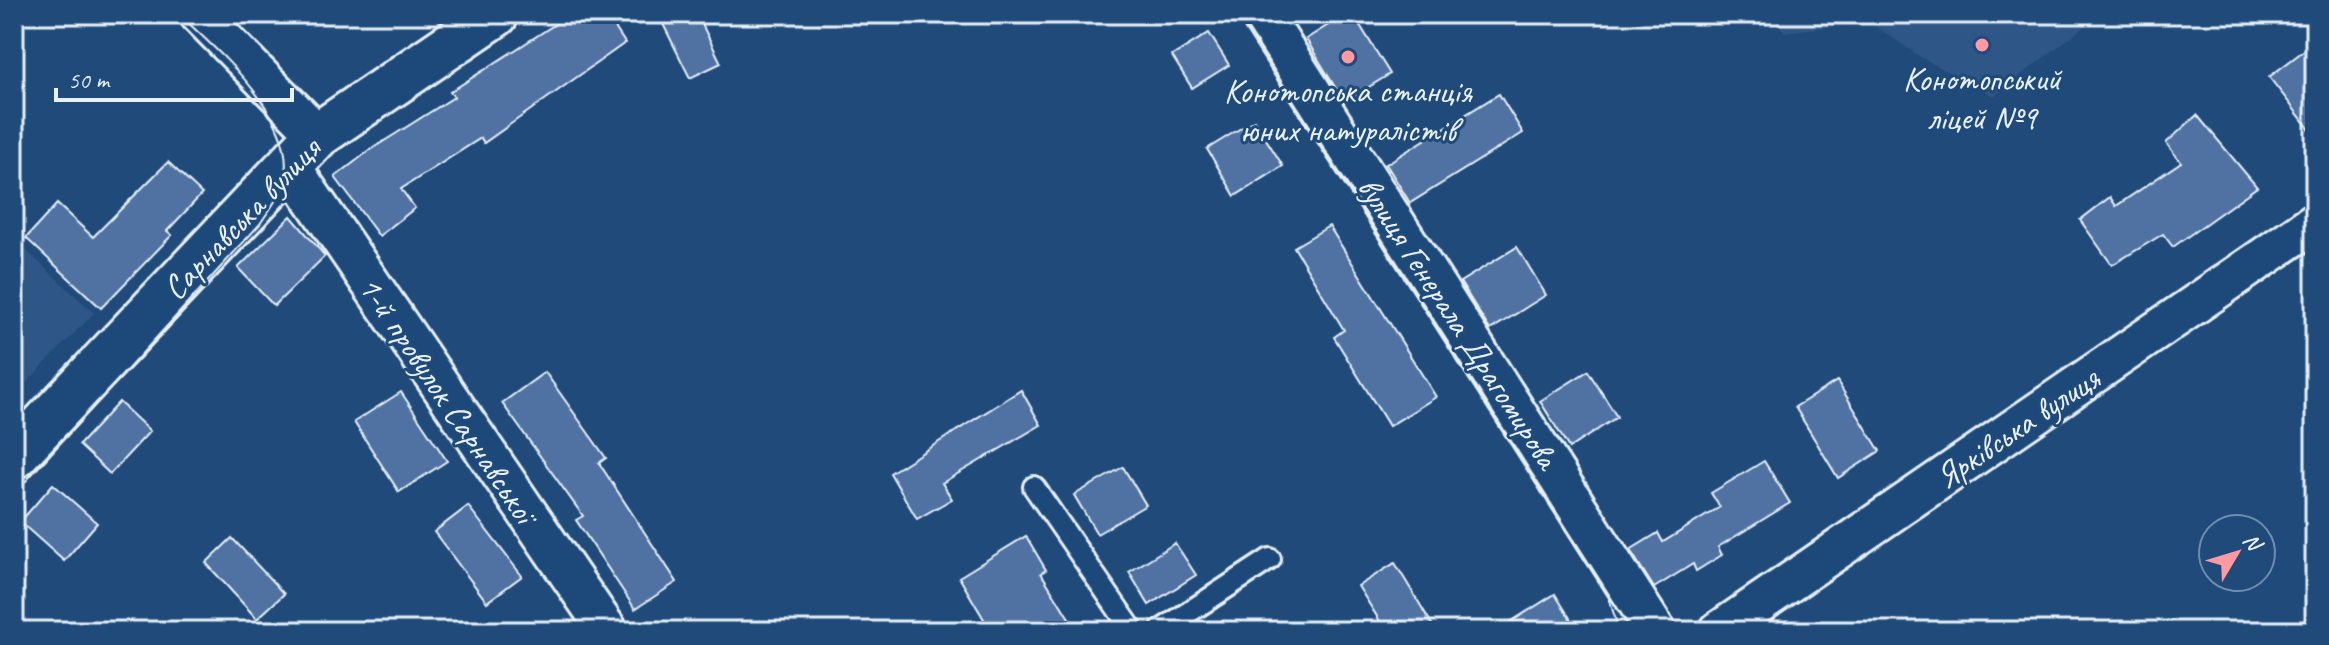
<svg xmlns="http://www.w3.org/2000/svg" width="2329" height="645" viewBox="0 0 2329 645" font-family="Caveat,sans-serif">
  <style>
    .built { fill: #2e5686 }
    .building { fill: #5072a2; stroke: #e8f1f8; stroke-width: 2 }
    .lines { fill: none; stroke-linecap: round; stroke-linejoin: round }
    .lane-casing { stroke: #e8f1f8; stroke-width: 26 }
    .street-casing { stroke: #e8f1f8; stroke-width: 44 }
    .secondary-casing { stroke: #e8f1f8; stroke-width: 50 }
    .lane { stroke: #1f4a7a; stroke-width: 20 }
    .street { stroke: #1f4a7a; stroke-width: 38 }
    .secondary { stroke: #1f4a7a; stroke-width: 44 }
    .tram { stroke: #e8f1f8; stroke-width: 2 }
    .poi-dot { fill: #ff9aa2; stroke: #1f4a7a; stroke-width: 3 }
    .labels { text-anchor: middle; stroke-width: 6; stroke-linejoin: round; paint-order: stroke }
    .poi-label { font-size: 34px; fill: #e8f1f8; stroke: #1f4a7a }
    .street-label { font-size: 34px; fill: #e8f1f8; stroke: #1f4a7a }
  </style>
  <rect width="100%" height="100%" fill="#1f4a7a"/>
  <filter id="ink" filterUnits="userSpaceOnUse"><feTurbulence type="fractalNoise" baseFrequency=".0125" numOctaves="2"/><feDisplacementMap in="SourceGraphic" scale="16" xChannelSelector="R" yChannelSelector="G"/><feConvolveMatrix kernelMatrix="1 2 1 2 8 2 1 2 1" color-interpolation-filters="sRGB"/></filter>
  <g filter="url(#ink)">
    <!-- built -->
    <g class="built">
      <path d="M1772 14H2101L1994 96 1922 58 1869 22 1784 32Z"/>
      <path d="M14 239 94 313 14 396Z"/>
    </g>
    <!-- building -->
    <g class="building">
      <path d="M571 14H606L625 43 484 143 481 138 401 189 415 208 379 236 335 177 370 150 454 97 450 92Z"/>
      <path d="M658 14H697L721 63 690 78Z"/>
      <path d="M1346 14H1353L1390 74 1344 102 1306 39Z"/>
      <path d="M1209 33 1229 65 1192 88 1172 56Z"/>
      <path d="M2315 42V136L2269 77Z"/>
      <path d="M1499 94 1523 133 1410 203 1386 164Z"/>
      <path d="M2197 115 2257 187 2173 247 2163 234 2112 265 2080 220 2110 197 2116 206 2181 162 2166 143Z"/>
      <path d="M1254 120 1283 166 1235 196 1207 149Z"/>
      <path d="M168 162 202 194 167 231 172 235 101 308 26 238 57 204 93 237Z"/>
      <path d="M291 216 325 256 274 306 238 268Z"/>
      <path d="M1329 226 1436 397 1389 426 1334 337 1344 330 1294 247Z"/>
      <path d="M1517 247 1546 295 1490 330 1460 282Z"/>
      <path d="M1588 371 1617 417 1569 448 1540 401Z"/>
      <path d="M545 372 606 458 599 463 677 582 635 609 576 520 583 516 502 403Z"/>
      <path d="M1837 381 1880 451 1838 478 1795 407Z"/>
      <path d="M1021 390 1041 425 942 483 952 499 917 519 890 473Z"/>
      <path d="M401 392 447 461 399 492 354 422Z"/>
      <path d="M119 402 150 431 110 474 79 445Z"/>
      <path d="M1764 461 1790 503 1718 547 1722 555 1696 571 1693 564 1654 588 1630 550 1658 533 1663 542 1720 507 1711 493Z"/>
      <path d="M1123 467 1146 505 1097 534 1074 495Z"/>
      <path d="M53 484 97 523 64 561 20 522Z"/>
      <path d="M468 506 522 576 487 602 434 532Z"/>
      <path d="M1026 536 1046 570 1041 573 1077 631H991L959 577Z"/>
      <path d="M232 538 284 594 257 619 206 563Z"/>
      <path d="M1175 543 1196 575 1149 605 1129 572Z"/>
      <path d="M1395 563 1436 631H1386L1358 586Z"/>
      <path d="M1555 594 1578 631H1496Z"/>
    </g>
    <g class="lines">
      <!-- lane casing -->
      <g class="lane-casing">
        <g id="lane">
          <path d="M1034 487 1133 631"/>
          <path d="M1160 631 1270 559"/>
        </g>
      </g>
      <!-- street casing -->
      <g class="street-casing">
        <g id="street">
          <path d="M199 14 318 135"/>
          <path d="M1262 14 1656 631"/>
          <path d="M290 165 608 631"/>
          <path d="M1719 631 2315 222"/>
        </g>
      </g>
      <!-- secondary casing -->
      <g class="secondary-casing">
        <path id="secondary" d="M14 456 318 135 496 14"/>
      </g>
      <!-- lane -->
      <use href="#lane" class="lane"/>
      <!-- street -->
      <use href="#street" class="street"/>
      <!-- secondary -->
      <use href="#secondary" class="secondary"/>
      <!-- tram -->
      <g class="tram">
        <path d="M1235 14 1609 598 1619 631"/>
        <path d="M14 494 260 224C269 210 280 197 284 180 299 118 218 52 179 14"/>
      </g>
    </g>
  </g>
  <!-- markers -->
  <g class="poi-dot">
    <circle cx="1982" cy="45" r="8"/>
    <circle cx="1348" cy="57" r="8"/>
  </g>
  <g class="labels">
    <!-- poi labels -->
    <g class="poi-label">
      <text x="1982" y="90">Конотопський<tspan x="1982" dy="39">ліцей №9</tspan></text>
      <text x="1348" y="102">Конотопська станція<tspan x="1348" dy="39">юних натуралістів</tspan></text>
    </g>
    <!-- street labels -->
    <g class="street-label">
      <text transform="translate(241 218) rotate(-46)" y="12">Сарнавська вулиця</text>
      <text transform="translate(1459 322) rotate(57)" y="12">вулиця Генерала Драгомирова</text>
      <text transform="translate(448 399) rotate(56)" y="12">1-й провулок Сарнавської</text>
      <text transform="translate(2017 427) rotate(-34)" y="12">Ярківська вулиця</text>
    </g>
  </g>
  <!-- margin -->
  <rect width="2329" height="645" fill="none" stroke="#1f4a7a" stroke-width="48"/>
  <rect x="24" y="24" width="2281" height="597" fill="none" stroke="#e8f1f8" stroke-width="3" filter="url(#ink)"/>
  <!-- north arrow -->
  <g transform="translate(2237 553) rotate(52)"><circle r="38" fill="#1f4a7a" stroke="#6f8dac" stroke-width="2"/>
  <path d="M0-6L14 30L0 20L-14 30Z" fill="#ff9aa2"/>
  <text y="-12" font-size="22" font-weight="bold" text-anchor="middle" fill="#e8f1f8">N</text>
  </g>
  <!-- scale -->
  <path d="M56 88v12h236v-12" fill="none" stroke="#e8f1f8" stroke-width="4"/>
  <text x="68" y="88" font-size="24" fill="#e8f1f8" stroke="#1f4a7a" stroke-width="6" paint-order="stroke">50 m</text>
</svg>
